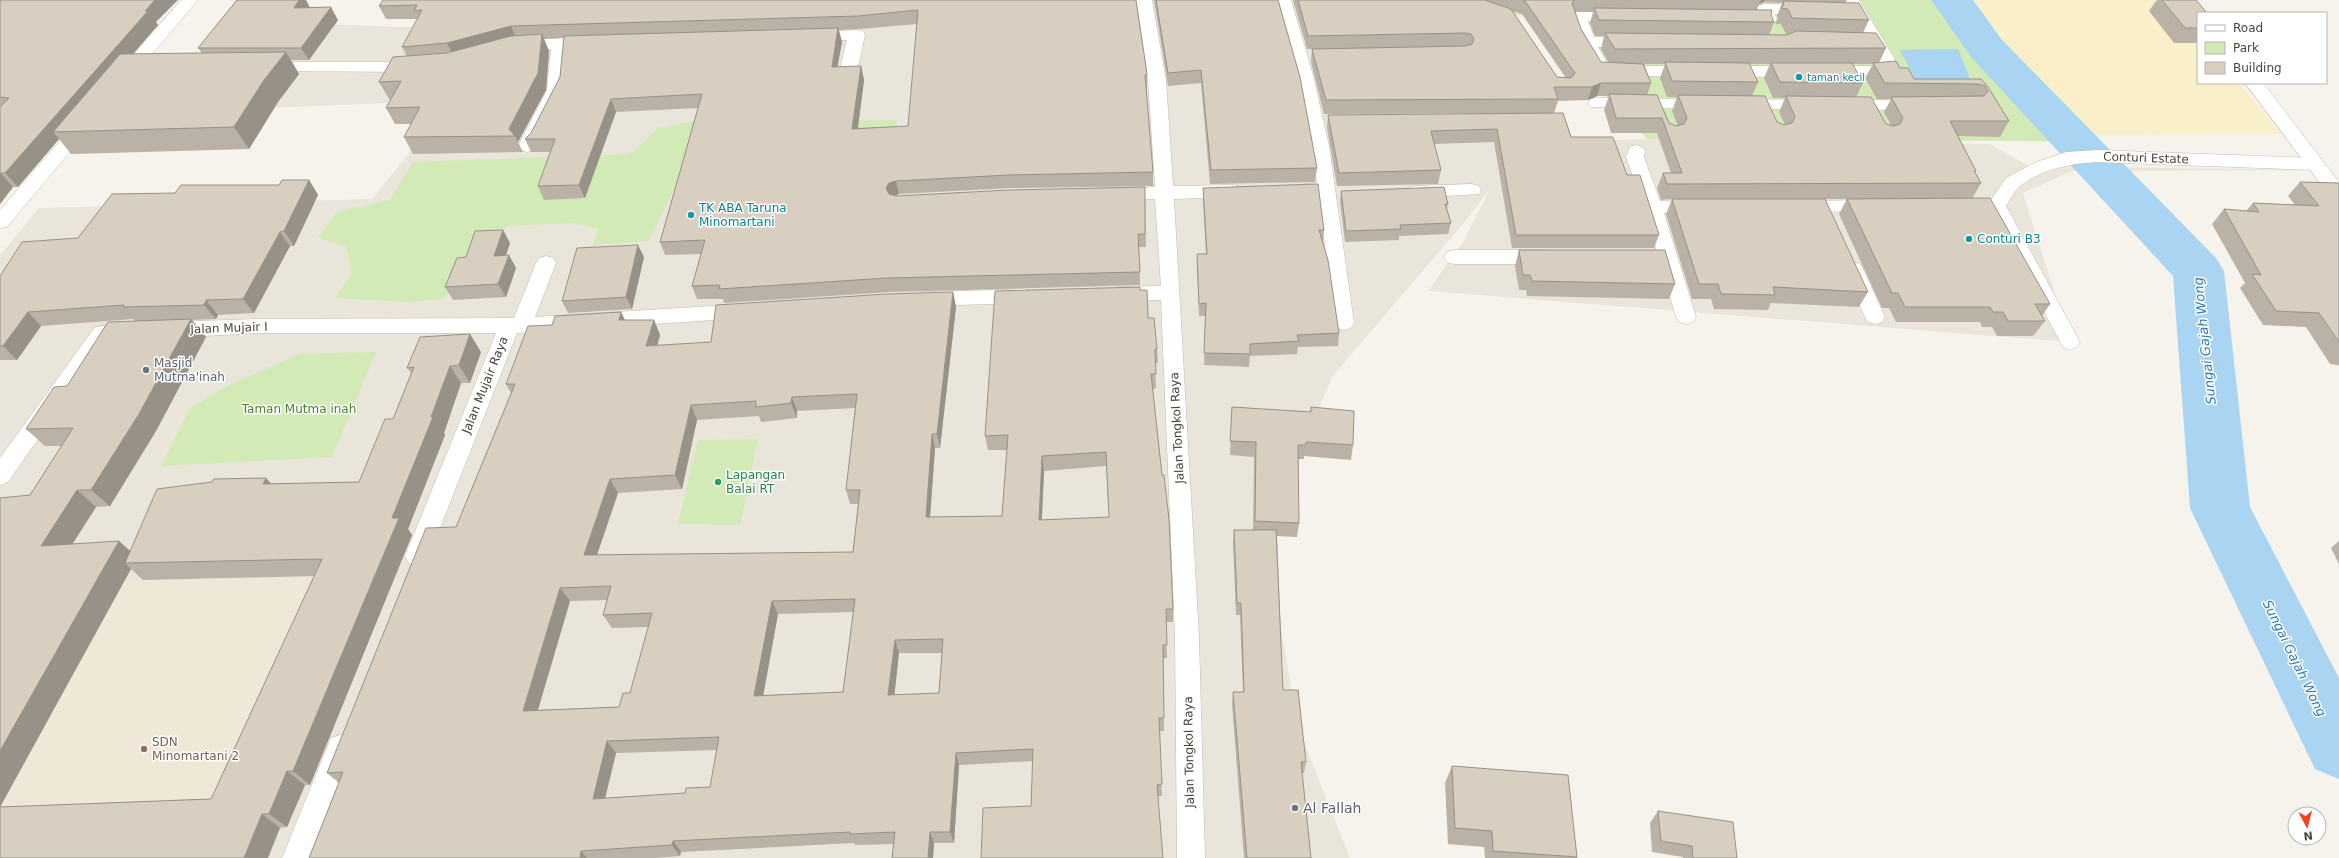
<svg xmlns="http://www.w3.org/2000/svg" width="2339" height="858" viewBox="0 0 2339 858" font-family="'DejaVu Sans',sans-serif">
  <style>
    .residential { fill: #eae5da }
    .education { fill: #efe8d6 }
    .green { fill: #d2eab5 }
    .sand { fill: #f9efc9 }
    .water { fill: #a9d4f2 }
    .lines { fill: none; stroke-linecap: round; stroke-linejoin: round }
    .river { fill: #a9d4f2; fill-rule: evenodd }
    .minor-casing { stroke: #c2bbae; stroke-width: 1 }
    .tertiary-casing { stroke: #c2bbae; stroke-width: 1 }
    .minor { fill: #fff; fill-rule: evenodd }
    .tertiary { fill: #fff; fill-rule: evenodd }
    .wall { fill: #bab2a6; fill-rule: evenodd }
    .shaded-wall { fill: #979187 }
    .building { fill: #d8cfc1; stroke: #979187; fill-rule: evenodd }
    .culture-dot { fill: #0f9aa8; stroke: #fff; stroke-width: 1.5 }
    .worship-dot { fill: #6b7280; stroke: #fff; stroke-width: 1.5 }
    .leisure-dot { fill: #2e9e5b; stroke: #fff; stroke-width: 1.5 }
    .education-dot { fill: #8d6e63; stroke: #fff; stroke-width: 1.5 }
    .labels { text-anchor: middle; stroke-width: 3; stroke-linejoin: round; paint-order: stroke }
    .far-culture-label { font-size: 10px; fill: #0d838f; stroke: #fff; text-anchor: start }
    .street-label { font-size: 12px; fill: #4b4439; stroke: #fff }
    .culture-label { font-size: 12px; fill: #0d838f; stroke: #fff; text-anchor: start }
    .worship-label { font-size: 12px; fill: #5b616d; stroke: #fff; text-anchor: start }
    .park-label { font-size: 12px; fill: #4a7f2a; stroke: #fff }
    .leisure-label { font-size: 12px; fill: #27864d; stroke: #fff; text-anchor: start }
    .education-label { font-size: 12px; fill: #785e54; stroke: #fff; text-anchor: start }
    .water-label { font-size: 13px; font-style: italic; fill: #2e7ab2; stroke: #fff }
    .near-worship-label { font-size: 14px; fill: #5b616d; stroke: #fff; text-anchor: start }
  </style>
  <rect width="100%" height="100%" fill="#f6f3ec"/>
  <!-- residential -->
  <path class="residential" d="M816 0H1393L1547 98 1525 142 1499 177 1583 141 1647 139 1990 144 2029 166 2319 170 2072 171 2023 193 2070 342 1428 291 1463 242 1490 189 1462 225 1332 377 1265 536 1298 727 1350 858H0V255L39 208 372 199 406 157 437 101 168 112 277 22 399 27 490 25Z"/>
  <!-- education -->
  <path class="education" d="M365 576 239 858H0V639L35 583Z"/>
  <!-- green -->
  <g class="green">
    <path d="M1440 0H1955L2057 141 1647 139 1529 16 1442 10Z"/>
    <path d="M897 120 898 138 694 148 649 241 593 245 598 229 574 223 508 226 492 239 478 267 442 299 406 302 335 298 352 273 346 247 318 237 337 212 390 200 413 162 630 154 658 128 695 121Z"/>
    <path d="M376 352 332 457 161 466 190 408 229 385 300 354Z"/>
    <path d="M758 439 740 525 678 524 698 440Z"/>
  </g>
  <!-- sand -->
  <path class="sand" d="M1974 0H2167L2198 36V83H2238L2282 134 2067 135Z"/>
  <!-- water -->
  <path class="water" d="M1958 49 1970 79H1952L1960 91 1898 75H1913L1900 50Z"/>
  <g class="lines">
    <!-- river -->
    <path class="river" d="M1931 0H1973L2002 40 2216 258 2224 271 2250 507 2339 678V779L2315 769 2190 508 2173 276 1972 58Z"/>
    <!-- minor casing -->
    <g class="minor-casing">
      <g id="minor">
        <path d="M1136 0H1152L1166 80 1173 186 1234 185 1241 187 1243 191 1241 195 1234 197 1174 199 1199 637 1205 858H1177L1175 637 1161 300 1118 301 1111 299 1108 294 1111 289 1118 287 1161 286 1155 199 1116 200 1109 198 1107 194 1109 190 1155 187 1148 80Z"/>
        <path d="M1275 0H1291L1313 75 1329 146 1354 323 1351 328 1344 330 1337 328 1334 323 1319 195 1283 194 1281 190 1283 186 1317 183 1300 90Z"/>
        <path d="M1843 0H1859L1899 66 1892 74 1876 77 1604 76 1598 75 1579 42 1570 16 1572 13 1578 11 1627 14 1629 17 1627 20 1588 21 1594 37H1632L1638 38 1640 42 1638 46 1598 47 1609 66H1880Z"/>
        <path d="M1764 4 1809 5 1815 7 1817 10 1815 13 1775 14 1777 19 1775 22 1743 21 1741 18 1743 15 1758 14 1756 9 1758 6Z"/>
        <path d="M857 30 863 31 865 35 856 76 853 80H841L838 76 847 40 810 42 804 41 802 37 804 33 810 32Z"/>
        <path d="M594 36 600 37 602 41 600 45 568 48 565 90 533 150 527 152 521 150 518 146 547 90 551 49 510 50 508 46 510 42 516 41Z"/>
        <path d="M265 62H416L422 63 425 67 422 71 416 72 259 71 256 67 259 63Z"/>
        <path d="M1597 98 1704 99 1710 100 1713 104 1710 108 1704 109 1591 107 1588 103 1591 99Z"/>
        <path d="M1738 99 1812 100 1818 101 1821 105 1818 109 1812 110 1732 108 1729 104 1732 100Z"/>
        <path d="M1846 100H1918L1924 101 1927 105 1924 109 1918 110 1840 109 1837 105 1840 101Z"/>
        <path d="M1636 145 1642 147 1645 151 1644 157 1660 201 1706 203 1708 207 1706 211 1664 213 1696 317 1693 322 1686 324 1679 322 1676 317 1644 207 1626 157 1630 147Z"/>
        <path d="M2097 150 2314 158 2320 160 2323 164 2320 168 2314 170 2097 162C2070 164 2043 168 2020 186 2014 191 2010 200 2006 206L2080 342 2077 347 2070 350 2063 347 1987 206 2006 178 2036 162 2066 152Z"/>
        <path d="M1472 184 1479 186 1481 190 1479 194 1414 198 1407 196 1405 192 1407 188 1414 186Z"/>
        <path d="M1873 200 1880 202 1882 206 1880 210 1797 213 1790 211 1788 207 1790 203 1797 201Z"/>
        <path d="M1454 250H1546L1553 252 1556 257 1553 262 1546 264H1454L1447 262 1444 257 1447 252Z"/>
        <path d="M546 256 553 258 556 263 535 317 744 304 751 306 754 311 751 316 744 318 517 333 429 556 425 563 417 566 409 563 405 556 496 333H257L169 338 162 335 159 330 162 325 169 322 257 319 514 318 536 263 539 258Z"/>
        <path d="M1853 262 1860 264 1863 269 1885 317 1882 322 1875 324 1868 322 1865 317 1843 269 1846 264Z"/>
        <path d="M1025 289 1032 291 1035 296 1032 301 1025 303 924 306 917 304 914 299 917 294 924 292Z"/>
        <path d="M130 323 137 326 140 331 137 336 108 339 8 482 0 485V458L95 327Z"/>
        <path d="M340 735 349 738 353 747 310 858H282L331 738Z"/>
      </g>
    </g>
    <!-- tertiary casing -->
    <g class="tertiary-casing">
      <g id="tertiary">
        <path d="M181 0H198L130 80H118L115 76 118 72Z"/>
        <path d="M2245 83H2263L2339 182V201L2332 199Z"/>
        <path d="M84 118 90 120 93 124 90 128 7 227 0 228V210L78 120Z"/>
      </g>
    </g>
    <!-- minor -->
    <use href="#minor" class="minor"/>
    <!-- tertiary -->
    <use href="#tertiary" class="tertiary"/>
  </g>
  <!-- wall -->
  <g class="wall">
    <path d="M0 0 156 22 158 25 132 54 202 53 198 48 237 0H306L310 8 338 20 309 60H291L299 74 278 102 249 149 71 154 59 139 18 187H13L0 204Z"/>
    <path d="M383 0H1136L1147 75V88H1146L1153 172V186L1011 188 899 194 895 196 1145 187 1146 247H1139L1140 285 890 292 724 303 723 299H697L692 286 701 254 665 255 660 242 698 108 616 112 585 198 544 200 538 186 550 152H531L525 139 531 133 560 77 564 38 544 39 549 51 546 90 518 142 523 152 413 154 404 137 411 124H395L386 108 391 98 389 99 379 82 407 56 402 47 418 19H386L379 6ZM917 24 908 126 858 128 864 80 861 66 837 67 842 42 839 30 860 29Z"/>
    <path d="M1154 0H1278L1317 168 1315 182 1210 184 1201 83 1168 86Z"/>
    <path d="M1293 0H1847L1845 3 1869 20 1863 33 1886 48 1879 63 1900 68 1914 79H1981L2009 121 2000 137 1958 136 1976 171 1975 172 1981 183 1972 199 2050 304 2042 316 2045 321 2033 336H1997L1992 327H1982L1980 322H1896L1889 308H1882L1839 214 1847 199H1967H1704L1868 292 1859 307 1771 303 1768 310 1714 309 1711 299H1692L1666 214 1672 199 1661 200 1657 188 1663 173H1671L1657 133H1611L1604 110 1609 96H1597L1588 100 1558 101 1554 113 1324 114 1311 62 1312 49H1307ZM1764 2 1782 3 1777 16 1778 18 1775 24H1781L1786 34H1791L1787 35H1769L1774 22 1771 15 1757 10 1759 4ZM1512 11 1522 14 1566 78 1557 77ZM1575 12H1593L1590 23 1595 36H1604L1601 49 1609 63 1601 62 1581 29ZM1644 64H1665L1660 78 1667 97H1677L1672 111 1678 126H1676L1669 123 1647 95 1651 83ZM1749 64H1770L1764 78 1773 98H1785L1779 112 1785 125 1777 122 1752 96 1758 82ZM1852 64H1873L1865 78 1877 99H1891L1884 112 1891 125 1886 124 1856 97 1863 83Z"/>
    <path d="M2157 0H2196L2198 13V43H2174L2149 11Z"/>
    <path d="M1563 113 1571 137 1627 175 1659 235 1654 248H1512L1494 142 1434 144 1441 170 1438 184 1337 186 1327 128 1328 115Z"/>
    <path d="M309 180 318 195 294 246H290L254 313 218 315 216 319 192 320 206 337 156 431 110 506 96 507 72 544 130 551 266 478 270 484 359 482 393 419 411 373 407 368 481 352 470 383H461L444 433 445 435 408 529 412 535 310 785H305L287 827 280 828 0 858V498L30 495 62 446H45L26 429 67 386 135 321 133 319 41 326 17 360H0V276L78 238 175 193 279 185ZM131 569 143 580 315 576 211 799 0 807Z"/>
    <path d="M2300 182 2339 183V366L2338 365 2330 364 2306 327 2263 325 2240 288 2245 283 2212 224 2224 209 2246 211 2253 203 2295 205 2288 196Z"/>
    <path d="M1203 188 1324 230 1323 242 1339 333 1338 346 1298 347 1297 354 1250 356 1249 367 1204 365 1205 316H1199L1197 267V254H1206L1203 200Z"/>
    <path d="M1341 191 1448 204 1447 210 1451 223 1448 234 1399 236V240L1345 242 1340 202Z"/>
    <path d="M503 230 510 243 506 255 516 268 506 297 453 300 445 287 466 257Z"/>
    <path d="M1519 250 1675 284 1669 299 1527 296 1526 290H1519L1515 266Z"/>
    <path d="M644 257 632 309 568 313 562 301Z"/>
    <path d="M1140 290 1148 318 1157 349 1158 363H1155L1156 388 1153 389 1173 609V622H1166L1167 658H1163L1164 731H1159L1162 796 1031 806 1033 761 959 765 954 843H934L933 858H892L894 844 855 845 854 843 681 852 680 856 655 858H309L339 783 327 773 456 527 511 393 506 384 621 312 625 320H654L660 335 657 346 711 342 953 292 956 307 940 448H935L930 517 1002 516 1007 450H988L985 436ZM855 408 846 490 850 504H858L853 552 597 555 618 493 682 489 697 420 759 416 761 422 797 418V411ZM1106 466 1109 517 1042 520 1044 471ZM607 600 603 615 612 628 649 627 630 693 619 707 538 710 570 601ZM853 612 843 692 763 695 778 614ZM899 653H942L939 693 894 695ZM717 750 710 787 685 793 605 798 616 753Z"/>
    <path d="M1232 407 1310 412 1311 407 1353 445 1351 460 1304 456V459H1298L1299 523 1297 537 1277 536 1283 690 1306 762 1304 773H1302L1311 858H1244L1232 704 1233 692H1243L1240 615H1236L1233 543 1234 530H1253L1254 457 1230 455Z"/>
    <path d="M2339 541V564L2331 548Z"/>
    <path d="M1452 766 1577 857V858H1485L1484 847 1448 844 1445 783Z"/>
    <path d="M1658 811 1737 858H1683V857L1652 852 1650 823Z"/>
  </g>
  <!-- shaded-wall -->
  <g class="shaded-wall">
    <path d="M155 0H178L156 22 158 25 66 132H53L59 139 18 187 5 173 145 11Z"/>
    <path d="M299 0H306L310 8H294Z"/>
    <path d="M1761 0H1765L1764 2 1759 4Z"/>
    <path d="M331 7 338 20 309 60 301 48Z"/>
    <path d="M511 26 517 40 454 57 447 43Z"/>
    <path d="M838 28 842 42 835 81 832 67Z"/>
    <path d="M542 34 549 51 546 90 518 142 515 136 509 129Z"/>
    <path d="M286 52 299 74 278 102 249 149 234 127 264 80Z"/>
    <path d="M861 66 864 80 856 142 852 129Z"/>
    <path d="M1601 83 1597 96 1588 100 1592 87Z"/>
    <path d="M611 99 616 112 585 198 579 185Z"/>
    <path d="M1 173 13 187 0 204V174Z"/>
    <path d="M309 180 318 195 294 246 284 231Z"/>
    <path d="M896 181 899 194 892 197 889 201 886 188 889 183Z"/>
    <path d="M503 230 510 243 501 269 494 256Z"/>
    <path d="M280 232 290 246 254 313 243 299Z"/>
    <path d="M638 245 644 257 632 309 626 297Z"/>
    <path d="M509 255 516 268 506 297 498 284Z"/>
    <path d="M953 292 956 307 940 448 937 434Z"/>
    <path d="M206 300 218 315 216 319 204 305Z"/>
    <path d="M28 312 41 326 17 360 3 346Z"/>
    <path d="M621 312 628 327 619 320Z"/>
    <path d="M191 319 206 337 156 431 110 506 91 490Z"/>
    <path d="M654 320 660 335 653 361 646 346Z"/>
    <path d="M470 334 481 352 470 383 459 365Z"/>
    <path d="M450 366 461 383 444 433 445 435 408 529 412 535 310 785 293 771 392 518 431 417Z"/>
    <path d="M792 397 797 411V418L791 403Z"/>
    <path d="M691 405 697 420 682 489 675 475Z"/>
    <path d="M932 434 935 448 929 531 926 517Z"/>
    <path d="M1042 456 1044 471 1041 534 1039 520Z"/>
    <path d="M266 478 281 495 263 484Z"/>
    <path d="M610 479 618 493 592 569 584 555Z"/>
    <path d="M77 490 96 507 61 562 41 546Z"/>
    <path d="M119 541 137 557 125 563 131 569 0 807V751Z"/>
    <path d="M560 588 570 601 534 723 523 711Z"/>
    <path d="M772 601 778 614 761 708 754 696Z"/>
    <path d="M895 640 899 653 893 708 888 695Z"/>
    <path d="M607 741 616 753 602 811 593 799Z"/>
    <path d="M956 753 959 765 954 843 950 832Z"/>
    <path d="M287 771 305 785 287 827 269 814Z"/>
    <path d="M262 814 280 828 268 858H244Z"/>
    <path d="M930 832 934 843 933 858H928Z"/>
    <path d="M673 841 681 852 680 856 672 845Z"/>
    <path d="M581 851 587 858H580Z"/>
  </g>
  <!-- building -->
  <g class="building">
    <path d="M0 0H155L145 11H148L5 173H1L0 174V107L9 98 0 97Z"/>
    <path d="M237 0H299L294 8 331 7 301 48H198Z"/>
    <path d="M383 0H1136L1146 67 1147 75H1145L1153 172 1009 175 896 181 889 183 886 188 889 194 896 196 1009 190 1145 187V234H1138L1140 272 887 278 719 289 720 285 692 286 705 240 660 242 702 94 611 99 579 185 538 186 555 139H525L531 133 560 77 564 36 838 28 832 67 861 66 852 129 908 126 918 10 858 16 511 26 447 43 402 47 422 10 414 11 417 5 379 6Z"/>
    <path d="M1156 0H1278L1300 77 1317 168 1211 170 1201 70 1168 73Z"/>
    <path d="M1298 0H1485L1511 9 1557 77 1571 78 1575 73 1525 1 1523 0H1574L1572 3 1581 29 1601 62 1643 64 1651 83H1601L1592 87H1554L1558 99 1326 100 1312 49 1465 46 1472 44 1474 39 1471 34 1465 33 1308 36Z"/>
    <path d="M2162 0H2196L2207 13H2198V28H2185Z"/>
    <path d="M1783 1 1859 3 1869 20 1792 18 1788 9 1781 8 1784 5Z"/>
    <path d="M1594 8 1772 10 1771 15 1774 22 1599 20Z"/>
    <path d="M1796 31 1876 33 1886 48 1615 49 1605 33 1787 35Z"/>
    <path d="M542 34 538 73 509 129 515 136 404 137 420 107 386 108 401 81 379 82 393 57 447 53 511 36Z"/>
    <path d="M286 52 264 80 234 127 53 132 120 54Z"/>
    <path d="M1896 61 1900 68H1908L1914 79H1981L1988 87 2009 121H1950L1976 171H1974L1981 183 1667 184 1663 173H1682L1662 118H1616L1609 94 1657 95 1669 123 1676 126 1684 124 1687 118 1678 95 1765 96 1777 122 1784 125 1792 123 1795 117 1786 96 1871 97 1886 124 1894 126 1900 124 1903 118 1891 97 1984 96 1988 92 1985 86 1978 84 1885 83 1873 63Z"/>
    <path d="M1665 62 1749 63 1758 82 1672 81Z"/>
    <path d="M1771 63H1852L1863 83 1780 82Z"/>
    <path d="M1563 113 1571 137H1613L1627 175H1640L1659 235H1516L1497 129 1431 131 1441 170 1339 173 1328 115Z"/>
    <path d="M282 180H309L284 231 280 232 243 299 206 300 204 305 123 307 124 305 28 312 3 346H0V276L22 242 78 238 112 194 175 193 181 185H279Z"/>
    <path d="M2300 182 2339 183V342L2319 313 2276 311 2252 274 2261 275 2224 209 2259 212 2253 203 2319 206Z"/>
    <path d="M1318 184 1324 230H1319L1328 260 1339 333 1297 335 1299 341 1250 344V354L1204 353 1206 303 1199 304 1197 254H1207L1203 188Z"/>
    <path d="M1444 187 1448 204H1445L1451 223 1400 225 1401 229 1346 231 1341 191Z"/>
    <path d="M1990 198 2050 304H2035L2045 321H2008L2003 312H1993L1990 307H1905L1898 293H1892L1847 199Z"/>
    <path d="M1672 199H1825L1868 292 1773 287 1775 295 1721 294 1718 284H1699Z"/>
    <path d="M503 230 494 256 509 255 498 284 445 287 457 258 466 257 475 231Z"/>
    <path d="M638 245 626 297 562 301 577 248Z"/>
    <path d="M1519 250H1665L1675 284 1532 281 1530 275H1523Z"/>
    <path d="M1140 287V290H1147L1148 318H1154L1157 349H1155L1156 374H1151L1162 475H1164L1169 519 1173 609H1166L1167 645H1163L1164 718H1159L1162 784 1157 785 1163 858H981L983 808 1031 806 1033 749 956 753 950 832H930L928 858H892L895 832 850 834V832L673 841 672 845 581 851 580 858H309L343 772 327 773 426 528 456 527 515 384H506L528 326 552 325 555 316 621 312 619 320H654L646 346 711 342 716 305 887 294 953 292 937 434H932L926 517 1002 516 1008 435 985 436 995 291ZM857 394 846 490H860L853 552 584 555 610 479 675 475 691 405 756 401V407L791 403 792 397ZM1106 452 1109 517 1039 520 1042 456ZM611 586 603 615 652 613 630 693H623L619 707 523 711 560 588ZM855 599 843 692 754 696 772 601ZM943 639 939 693 888 695 895 640ZM719 737 710 787 686 788 685 793 593 799 607 741Z"/>
    <path d="M191 319 139 414 91 490H77L41 546 119 541 0 751V498L30 495 73 428 26 429 54 387 67 386 108 322Z"/>
    <path d="M470 334 459 365 450 366 431 417H433L392 518H399L293 771H287L269 814H262L244 858H0V807L211 799 322 559 125 563 157 489 212 482 214 479 266 478 263 484 359 482 385 419H393L414 367 407 368 420 337Z"/>
    <path d="M1232 407 1311 412V407L1354 411 1353 445 1306 442 1305 445H1298L1299 523 1255 521 1256 442 1230 441Z"/>
    <path d="M1234 530H1276L1283 690H1298L1306 762H1301L1311 858H1247L1233 692H1244L1241 603H1237Z"/>
    <path d="M1452 766 1568 775 1577 857 1493 851 1492 831 1455 828Z"/>
    <path d="M1658 811 1733 822 1737 858H1693L1692 846 1661 841Z"/>
  </g>
  <!-- markers -->
  <g class="culture-dot">
    <circle cx="1799" cy="77" r="4"/>
    <circle cx="691" cy="215" r="4"/>
    <circle cx="1969" cy="239" r="4"/>
  </g>
  <g class="worship-dot">
    <circle cx="146" cy="370" r="4"/>
    <circle cx="1295" cy="808" r="4"/>
  </g>
  <circle class="leisure-dot" cx="718" cy="482" r="4"/>
  <circle class="education-dot" cx="144" cy="749" r="4"/>
  <g class="labels">
    <!-- far-culture labels -->
    <g class="far-culture-label">
      <text x="1807" y="81">taman kecil</text>
    </g>
    <!-- street labels -->
    <g class="street-label">
      <text transform="translate(2146 158) rotate(2)" y="4">Conturi Estate</text>
      <text transform="translate(229 328) rotate(-2)" y="4">Jalan Mujair I</text>
      <text transform="translate(485 385) rotate(-68)" y="4">Jalan Mujair Raya</text>
      <text transform="translate(1177 428) rotate(-93)" y="4">Jalan Tongkol Raya</text>
      <text transform="translate(1189 752) rotate(-91)" y="4">Jalan Tongkol Raya</text>
    </g>
    <!-- culture labels -->
    <g class="culture-label">
      <text x="699" y="212">TK ABA Taruna<tspan x="699" dy="14">Minomartani</tspan></text>
      <text x="1977" y="243">Conturi B3</text>
    </g>
    <!-- worship labels -->
    <g class="worship-label">
      <text x="154" y="367">Masjid<tspan x="154" dy="14">Mutma'inah</tspan></text>
    </g>
    <!-- park labels -->
    <g class="park-label">
      <text x="299" y="413">Taman Mutma inah</text>
    </g>
    <!-- leisure labels -->
    <g class="leisure-label">
      <text x="726" y="479">Lapangan<tspan x="726" dy="14">Balai RT</tspan></text>
    </g>
    <!-- education labels -->
    <g class="education-label">
      <text x="152" y="746">SDN<tspan x="152" dy="14">Minomartani 2</tspan></text>
    </g>
    <!-- water labels -->
    <g class="water-label">
      <text transform="translate(2204 341) rotate(-96)" y="5">Sungai Gajah Wong</text>
      <text transform="translate(2295 658) rotate(64)" y="5">Sungai Gajah Wong</text>
    </g>
    <!-- near-worship labels -->
    <g class="near-worship-label">
      <text x="1303" y="813">Al Fallah</text>
    </g>
  </g>
  <!-- legend -->
  <rect x="2197" y="12" width="130" height="72" fill="#ffffff" stroke="#b7b4b0"/>
  <rect x="2205" y="25" width="20" height="6" fill="#ffffff" stroke="#b7b4b0"/>
  <text x="2233" y="32" font-size="12" fill="#4b4439">Road</text>
  <rect x="2205" y="42" width="20" height="12" fill="#d2eab5" stroke="#b7b4b0"/>
  <text x="2233" y="52" font-size="12" fill="#4b4439">Park</text>
  <rect x="2205" y="62" width="20" height="12" fill="#d8cfc1" stroke="#b7b4b0"/>
  <text x="2233" y="72" font-size="12" fill="#4b4439">Building</text>
  <!-- north arrow -->
  <g transform="translate(2307 826) rotate(173)"><circle r="19" fill="#ffffff" stroke="#b7b4b0"/>
  <path d="M0-3L7 15L0 10L-7 15Z" fill="#fc3f1d"/>
  <text y="-6" font-size="11" font-weight="bold" text-anchor="middle" fill="#4b4439">N</text>
  </g>
</svg>
